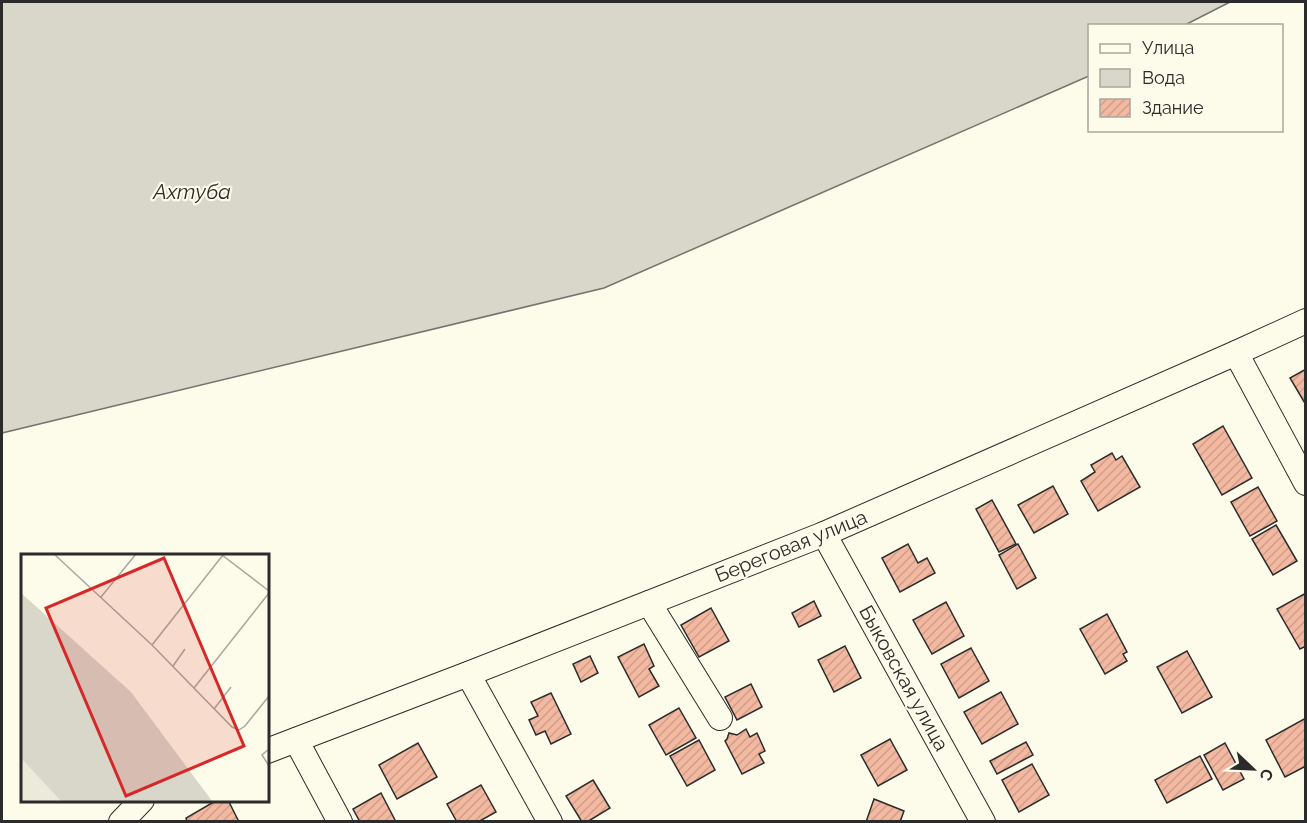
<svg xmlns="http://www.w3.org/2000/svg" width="1307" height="823" viewBox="0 0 1307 823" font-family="Raleway,sans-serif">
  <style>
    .water { fill: #d8d7c9; stroke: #74746e; stroke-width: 1.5 }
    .building { fill: url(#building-hatch); stroke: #2b2b2b; stroke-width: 1.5 }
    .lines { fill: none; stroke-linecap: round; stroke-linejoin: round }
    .minor-casing { stroke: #2b2b2b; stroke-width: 26 }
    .minor { stroke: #fdfbea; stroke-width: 24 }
    .labels { text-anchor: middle; stroke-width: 4.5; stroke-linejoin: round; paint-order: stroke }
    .street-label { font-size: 20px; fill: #2b2b2b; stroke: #fdfbea }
    .water-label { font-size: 21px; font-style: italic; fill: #2b2b2b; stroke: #fdfbea }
    .inset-road { fill: none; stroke: #a9a89e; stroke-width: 1.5 }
    .view { fill: #d62828; fill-opacity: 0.15; stroke: #d62828; stroke-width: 3 }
    .inset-edge { fill: none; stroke: #2b2b2b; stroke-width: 3 }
  </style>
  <defs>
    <pattern id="building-hatch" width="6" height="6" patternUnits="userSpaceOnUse" patternTransform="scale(1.5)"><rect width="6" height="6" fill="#f2b8a0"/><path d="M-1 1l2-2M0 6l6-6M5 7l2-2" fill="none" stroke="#d09e8a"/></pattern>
  </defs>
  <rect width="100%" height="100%" fill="#fdfbea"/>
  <!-- water -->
  <path class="water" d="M2 2H1230L1185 25 1090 26 1089 76 604 288 2 433Z"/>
  <!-- building -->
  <g class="building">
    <path d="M1306 369V405L1290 378Z"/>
    <path d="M1223 426 1252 478 1222 495 1193 444Z"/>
    <path d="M1112 453 1116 460 1122 456 1140 487 1098 511 1081 481 1095 472 1091 465Z"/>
    <path d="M1053 486 1068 514 1034 533 1018 505Z"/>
    <path d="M1258 487 1277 521 1250 536 1231 502Z"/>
    <path d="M992 500 1016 544 999 552 976 509Z"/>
    <path d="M1276 525 1297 561 1273 575 1252 539Z"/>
    <path d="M908 544 918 563 927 558 935 573 900 592 882 558Z"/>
    <path d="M1018 544 1036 578 1017 589 999 555Z"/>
    <path d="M1306 593V646L1300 649 1277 609Z"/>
    <path d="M814 601 821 616 799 627 792 613Z"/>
    <path d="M946 602 964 636 932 654 913 620Z"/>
    <path d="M711 608 729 641 699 657 681 625Z"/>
    <path d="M1107 614 1127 652 1123 654 1127 661 1105 674 1080 629Z"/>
    <path d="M644 644 654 666 649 669 659 686 639 697 618 657Z"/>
    <path d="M845 646 861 678 834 692 818 660Z"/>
    <path d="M971 648 989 681 959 698 941 664Z"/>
    <path d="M1187 651 1212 697 1182 713 1157 667Z"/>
    <path d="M590 656 598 673 581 682 573 664Z"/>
    <path d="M751 684 762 707 737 720 725 697Z"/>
    <path d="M1001 692 1018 724 982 744 964 712Z"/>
    <path d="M551 693 571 734 551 744 545 731 536 735 529 720 538 716 531 702Z"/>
    <path d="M679 708 696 738 666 755 649 725Z"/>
    <path d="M1306 718V766L1285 777 1266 740Z"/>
    <path d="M746 729 750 737 757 733 765 751 759 754 764 763 742 774 725 741 727 739 729 733 737 735Z"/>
    <path d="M890 739 907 770 878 786 861 755Z"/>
    <path d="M699 740 715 770 687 786 670 756Z"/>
    <path d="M1026 742 1033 755 997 774 990 761Z"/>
    <path d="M418 743 437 777 397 799 379 765Z"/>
    <path d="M1225 743 1244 779 1223 790 1204 755Z"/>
    <path d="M1200 756 1212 779 1167 803 1155 780Z"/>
    <path d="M1032 764 1049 795 1019 812 1002 780Z"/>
    <path d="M593 780 610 808 587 822H582L566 796Z"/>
    <path d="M481 785 496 812 478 822H457L447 804Z"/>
    <path d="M381 793 396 822H360L353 809Z"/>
    <path d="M874 799 904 811 900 822H866Z"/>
    <path d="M217 800H228L239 822H187L186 818Z"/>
  </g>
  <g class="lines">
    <!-- minor casing -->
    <g class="minor-casing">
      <g id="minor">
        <path d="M1236 353 1306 483"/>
        <path d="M824 534 983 822"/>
        <path d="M649 603 720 718"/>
        <path d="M468 674 550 822"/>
        <path d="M296 740 340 822"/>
        <path d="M267 751 468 674 824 534 1236 353 1306 321"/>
        <path d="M121 822 142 800"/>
      </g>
    </g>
    <!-- minor -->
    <use href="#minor" class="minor"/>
  </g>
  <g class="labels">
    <!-- street labels -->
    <g class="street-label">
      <text transform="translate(791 546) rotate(-22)" y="7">Береговая улица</text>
      <text transform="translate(904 678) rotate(61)" y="7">Быковская улица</text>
    </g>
    <!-- water labels -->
    <g class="water-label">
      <text x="192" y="199">Ахтуба</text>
    </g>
  </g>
  <!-- overview -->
  <g transform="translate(21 554)">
    <rect width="248" height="248" fill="#fdfbea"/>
    <path d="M0 189 56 247H0Z" fill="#ecebdb"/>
    <path d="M0 39 110 138 191 247H40L0 204Z" fill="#d8d7c9"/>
    <path class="inset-road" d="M33 0 131 91 211 173 218 176 224 172 248 142M201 1 248 37M80 43 115 0M131 91 202 1M152 112 164 95M173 134 248 39M193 155 210 133M248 195 241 201 248 212"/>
    <path class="view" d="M143 4 223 192 105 242 25 54Z"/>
    <rect width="248" height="248" class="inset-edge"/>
  </g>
  <!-- border -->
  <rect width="1307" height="823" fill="none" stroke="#2b2b2b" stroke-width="6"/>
  <!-- legend -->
  <rect x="1088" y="24" width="195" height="108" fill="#fdfbea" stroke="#a9a89e" stroke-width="1.5"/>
  <rect x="1100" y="44" width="30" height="9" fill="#fdfbea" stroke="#a9a89e" stroke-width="1.5"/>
  <text x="1142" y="54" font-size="18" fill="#2b2b2b">Улица</text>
  <rect x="1100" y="69" width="30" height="18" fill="#d8d7c9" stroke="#a9a89e" stroke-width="1.5"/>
  <text x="1142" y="84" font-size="18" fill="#2b2b2b">Вода</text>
  <rect x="1100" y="99" width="30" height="18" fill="url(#building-hatch)" stroke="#a9a89e" stroke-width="1.5"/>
  <text x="1142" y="114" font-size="18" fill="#2b2b2b">Здание</text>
  <!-- north arrow -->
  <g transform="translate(1253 769) rotate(113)" stroke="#fdfbea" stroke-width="4.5" paint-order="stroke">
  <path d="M0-4.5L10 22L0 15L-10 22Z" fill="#2b2b2b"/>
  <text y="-9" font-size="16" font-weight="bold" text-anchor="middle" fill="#2b2b2b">С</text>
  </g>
</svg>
